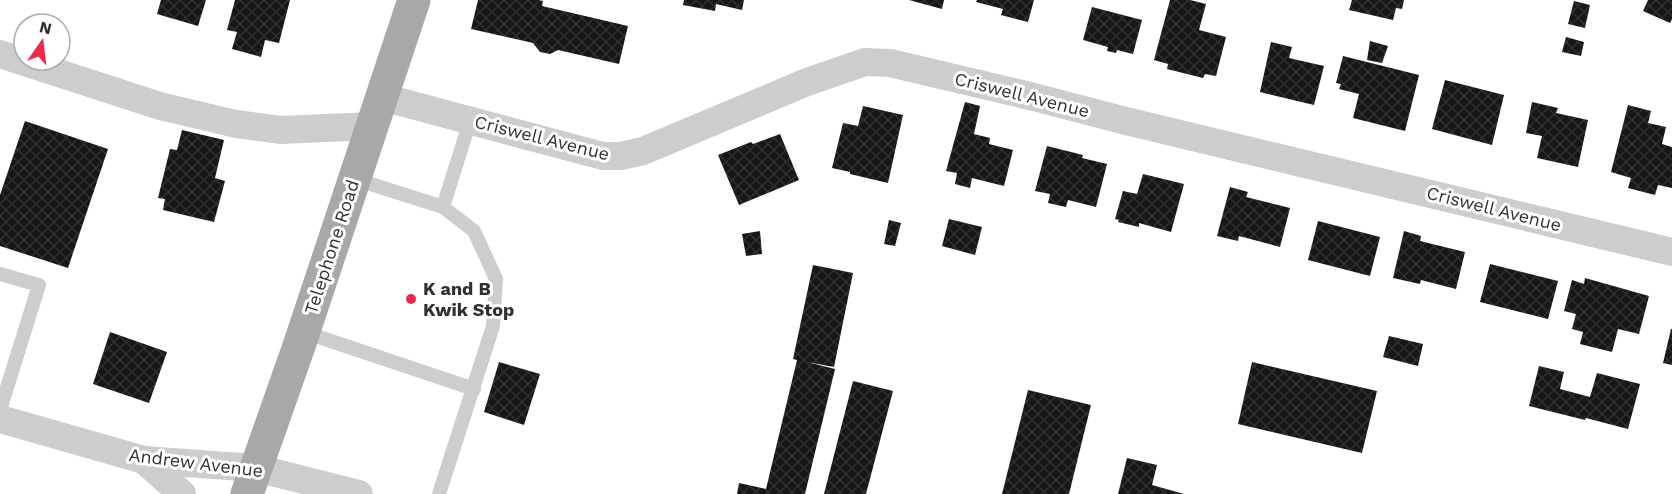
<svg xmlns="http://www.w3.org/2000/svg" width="1672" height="494" viewBox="0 0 1672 494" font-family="'Work Sans',sans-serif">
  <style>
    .building { fill: url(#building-cross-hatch) }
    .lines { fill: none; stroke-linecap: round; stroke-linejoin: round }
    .lane { stroke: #cdcdcd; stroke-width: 14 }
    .street { stroke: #cdcdcd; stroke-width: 28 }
    .primary { stroke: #a8a8a8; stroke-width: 33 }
    .poi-dot { fill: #f1284b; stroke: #fff; stroke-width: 2 }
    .labels { text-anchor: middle; stroke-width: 6; stroke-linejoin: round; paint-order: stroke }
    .street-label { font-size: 18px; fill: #303030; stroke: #fff }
    .poi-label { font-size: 18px; font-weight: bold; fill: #303030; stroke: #fff; text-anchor: start }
  </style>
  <defs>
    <pattern id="building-cross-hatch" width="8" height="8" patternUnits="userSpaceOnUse" patternTransform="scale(1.5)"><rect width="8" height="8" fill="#171717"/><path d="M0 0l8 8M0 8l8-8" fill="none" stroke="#303030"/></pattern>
  </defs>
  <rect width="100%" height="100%" fill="#fff"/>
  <!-- building -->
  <g class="building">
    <path d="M161 0H206L198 26 157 14Z"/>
    <path d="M235 0H290L279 43 265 40 261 57 232 49 237 32 227 30Z"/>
    <path d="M478 0H539L543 1 542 6 628 26 619 64 558 50 550 54 540 52 533 43 471 29Z"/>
    <path d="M684 0H744L742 10 716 4 715 11 683 5Z"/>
    <path d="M909 0H944L942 9Z"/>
    <path d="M977 0H1034L1028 22 1001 15 1003 9 976 2Z"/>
    <path d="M1170 0H1190L1206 4 1199 30 1226 37 1216 76 1205 74 1203 78 1167 69 1168 64 1154 60Z"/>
    <path d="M1352 0H1404L1402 9 1396 8 1393 20 1349 10Z"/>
    <path d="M1648 0H1672V19L1670 23 1643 11Z"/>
    <path d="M1574 1 1590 5 1585 28 1568 24Z"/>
    <path d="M1092 7 1142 20 1133 54 1117 50 1116 53 1107 51 1108 47 1083 40Z"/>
    <path d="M1566 37 1584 42 1581 56 1562 52Z"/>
    <path d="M1370 41 1388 46 1382 63 1367 60Z"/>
    <path d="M1271 42 1292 47 1289 58 1324 66 1314 105 1260 92Z"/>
    <path d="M1343 56 1419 75 1405 131 1353 118 1359 94 1339 89 1341 84 1336 83Z"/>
    <path d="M1445 80 1504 95 1492 145 1432 129Z"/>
    <path d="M965 102 980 106 974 134 990 138 989 144 1013 150 1004 186 972 178 970 188 955 184 957 173 946 171Z"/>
    <path d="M1532 102 1558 108 1556 113 1588 120 1578 167 1537 158 1542 136 1526 133Z"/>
    <path d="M1628 105 1651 111 1648 123 1666 127 1662 144 1672 147V188L1658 185 1655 195 1628 188 1631 178 1611 172Z"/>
    <path d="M863 106 903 115 888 183 850 174V172L832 168 843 123 858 126Z"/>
    <path d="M25 121 108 149 68 268 0 246V195Z"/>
    <path d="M182 130 224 140 215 178 225 181 214 222 163 210 165 199 158 198 170 149 177 150Z"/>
    <path d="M780 134 799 180 739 205 718 155 751 142 753 144Z"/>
    <path d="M1047 146 1083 155 1082 158 1107 164 1096 207 1068 200 1066 207 1048 203 1050 194 1035 191Z"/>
    <path d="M1143 174 1184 184 1171 232 1139 223V227L1118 222 1119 220 1115 219 1123 191 1137 194Z"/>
    <path d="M1230 187 1248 192 1246 197 1290 208 1280 247 1239 236 1238 241 1217 236Z"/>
    <path d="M949 219 982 227 975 255 942 246Z"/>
    <path d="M889 220 901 223 895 246 884 244Z"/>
    <path d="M1318 221 1380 237 1370 276 1308 260Z"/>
    <path d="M760 231 762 254 746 256 742 234Z"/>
    <path d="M1404 231 1421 236 1420 241 1465 252 1456 289 1421 280 1420 284 1393 278Z"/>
    <path d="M1490 264 1558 281 1548 319 1480 302Z"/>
    <path d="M813 265 853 273 834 367 807 362 835 369 805 494H737L739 483 766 489 797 360 793 359Z"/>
    <path d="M1585 278 1649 296 1639 334 1618 329 1612 352 1580 344 1583 332 1572 329 1576 314 1564 311 1572 280 1584 284Z"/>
    <path d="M1671 329H1672V365L1663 363Z"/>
    <path d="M110 332 167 352 149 403 93 384Z"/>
    <path d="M1389 336 1423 344 1418 366 1383 357Z"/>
    <path d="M499 362 540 374 524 425 484 412Z"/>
    <path d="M1252 362 1377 391 1362 453 1238 424Z"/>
    <path d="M1539 366 1564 372 1560 389 1590 397 1597 373 1640 384 1628 429 1586 418 1585 420 1529 406Z"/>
    <path d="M853 381 893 391 866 494H824Z"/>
    <path d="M1028 390 1091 405 1069 494H1002Z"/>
    <path d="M1127 458 1157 465 1152 485 1184 494H1118Z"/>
  </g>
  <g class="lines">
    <!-- lane -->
    <g class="lane">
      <path d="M355 179 443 207 474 231 496 279 493 326 439 494"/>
      <path d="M443 207 470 121"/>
      <path d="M0 274 39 285 0 410"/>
      <path d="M304 332 474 389"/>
    </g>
    <!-- street -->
    <g class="street">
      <path d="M0 54 160 106 236 124 281 130 372 126"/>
      <path d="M382 97 603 156H621L643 151 807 82 865 62 890 63 1034 97 1126 121 1672 252"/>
      <path d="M0 419 144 460 256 468 359 494"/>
      <path d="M144 460 182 494"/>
    </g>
    <!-- primary -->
    <path class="primary" d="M247 494 300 343 414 0"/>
  </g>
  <!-- markers -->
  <circle class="poi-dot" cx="411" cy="299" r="6"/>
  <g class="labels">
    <!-- street labels -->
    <g class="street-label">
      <text transform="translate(1022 95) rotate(14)" y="6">Criswell Avenue</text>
      <text transform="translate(542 138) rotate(14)" y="6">Criswell Avenue</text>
      <text transform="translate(1494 209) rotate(14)" y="6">Criswell Avenue</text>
      <text transform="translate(332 247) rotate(-72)" y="6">Telephone Road</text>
      <text transform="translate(196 463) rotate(7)" y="6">Andrew Avenue</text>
    </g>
    <!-- poi labels -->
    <g class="poi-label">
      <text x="423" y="295">K and B<tspan x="423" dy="21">Kwik Stop</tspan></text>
    </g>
  </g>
  <!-- north arrow -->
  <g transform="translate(42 42) rotate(14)"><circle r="28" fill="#ffffff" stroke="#acacac" stroke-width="1.5"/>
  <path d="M0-4.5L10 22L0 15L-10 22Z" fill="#f1284b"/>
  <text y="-9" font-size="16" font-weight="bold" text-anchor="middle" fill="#303030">N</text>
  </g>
</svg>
